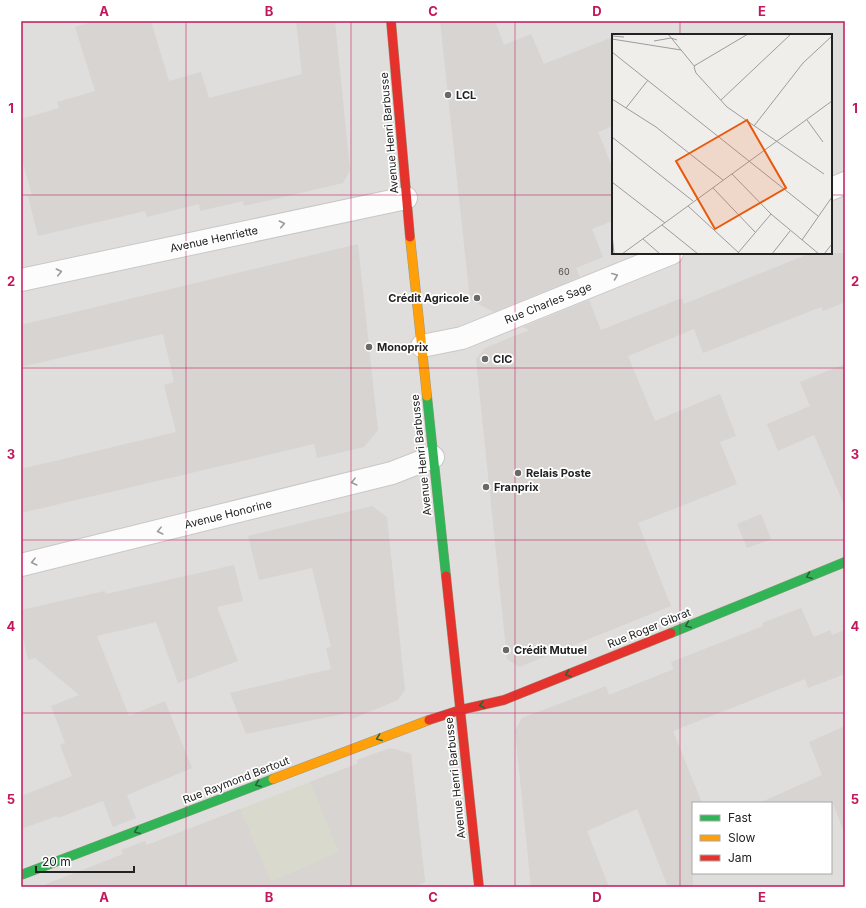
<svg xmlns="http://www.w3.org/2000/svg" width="866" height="908" viewBox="0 0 866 908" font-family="Inter,sans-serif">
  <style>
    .residential { fill: #dfdedc; fill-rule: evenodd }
    .construction { fill: #d9d9cd }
    .building { fill: #d7d4d2 }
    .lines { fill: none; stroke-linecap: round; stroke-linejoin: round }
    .street-casing { stroke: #c9c8c7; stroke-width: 24 }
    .fast-casing { stroke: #999a82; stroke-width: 10 }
    .slow-casing { stroke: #999a82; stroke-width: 10 }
    .jam-casing { stroke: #999a82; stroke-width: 10 }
    .street { stroke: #fdfcfc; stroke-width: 22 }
    .fast { stroke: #30b455; stroke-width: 9 }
    .slow { stroke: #ff9f0a; stroke-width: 9 }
    .jam { stroke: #e5322d; stroke-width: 9 }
    .oneway { stroke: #9a9a9a }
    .oneway2 { stroke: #286439 }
    .grid { fill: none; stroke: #c2185b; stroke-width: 1; stroke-opacity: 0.55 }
    .poi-dot { fill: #6a6968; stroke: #fff; stroke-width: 1.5 }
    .labels { text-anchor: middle; stroke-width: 3.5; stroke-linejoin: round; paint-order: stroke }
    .number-label { font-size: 9px; fill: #4f4e4e }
    .poi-label { font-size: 11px; font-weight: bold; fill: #222; stroke: #fff; text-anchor: start }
    .street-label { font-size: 11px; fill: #222; stroke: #fff }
    .inset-road { fill: none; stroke: #9e9c9b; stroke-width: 1 }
    .view { fill: #e8590c; fill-opacity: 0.15; stroke: #e8590c; stroke-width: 2 }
    .inset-edge { fill: none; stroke: #222; stroke-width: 2 }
    .neatline { fill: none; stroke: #c2185b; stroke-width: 1.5 }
    .grid-label { font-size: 13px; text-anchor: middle; font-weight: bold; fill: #c2185b }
  </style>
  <rect width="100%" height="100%" fill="#f0eeeb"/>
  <!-- residential -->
  <path class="residential" d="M21 21H845V887H21ZM613 35H831V253H613ZM693 803H831V873H693Z"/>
  <!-- construction -->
  <path class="construction" d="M395 749 411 754 425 882 414 887H39Z"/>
  <!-- building -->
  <g class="building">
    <path d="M95 21H151L169 81 201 72 209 98 302 74 296 21H335L350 170 343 183 244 206 243 201 200 211 199 204 147 217 145 211 38 236 28 196 32 195 21 156V119L59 108 57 102 95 91 75 27Z"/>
    <path d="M440 21H495L504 45 531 34 544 64 613 37V126L598 132 613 169V221L592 229 603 257 576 268 580 277 494 312 470 300Z"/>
    <path d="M358 244 378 430 364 447 317 458 314 444 21 513V469L176 432 164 385 174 382 163 334 21 367V325Z"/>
    <path d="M811 253H845V302L823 311 821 307 703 353 694 329 628 356 655 421 720 394 736 436 720 442 737 484 638 523 671 606 519 667 507 659 476 359 485 348 529 330 523 327 589 300 601 330 682 298 684 304Z"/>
    <path d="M845 364V507L814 435 778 451 767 424 810 406 800 382Z"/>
    <path d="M372 506 387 517 405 690 398 700 352 719V712L246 734 230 693 331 669 326 648 331 647 312 568 259 580 248 536Z"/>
    <path d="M761 514 771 539 747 548 737 524Z"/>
    <path d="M234 565 243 601 217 607 238 661 178 683 156 622 97 636 129 716 165 701 192 768 127 795 136 818 113 827 103 801 58 818 57 816 21 829V796L72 776 60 745 65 743 51 706 79 695 35 658 28 660 21 628V610L105 591 106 594Z"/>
    <path d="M801 608 814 637 830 630 832 635 845 630V674L808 688 805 679 673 731 702 803H693V887H668L637 809 587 831 609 887H531L515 731 522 718 606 686 609 695 674 669 671 662 763 626 762 623Z"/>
    <path d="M845 726V830H843L833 803H759L822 775 809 742Z"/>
    <path d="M390 748 411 754 425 882 414 887H44V885L123 854 121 850 145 841 147 845 240 809 271 882 339 852 310 782 357 764V760Z"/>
  </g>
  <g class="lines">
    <!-- street casing -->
    <g class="street-casing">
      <g id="street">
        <path d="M831 189 845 183"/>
        <path d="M21 280 406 198"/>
        <path d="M422 346 462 338 672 253"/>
        <path d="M21 565 392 473 433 457"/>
      </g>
    </g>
    <!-- fast casing -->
    <g class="fast-casing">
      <g id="fast">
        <path d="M427 396 446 576"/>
        <path d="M671 633 845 562"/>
        <path d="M21 875 273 779"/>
      </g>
    </g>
    <!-- slow casing -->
    <g class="slow-casing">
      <g id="slow">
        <path d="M410 237 427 396"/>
        <path d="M273 779 429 720"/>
      </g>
    </g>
    <!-- jam casing -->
    <g class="jam-casing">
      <g id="jam">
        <path d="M391 21 410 237"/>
        <path d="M446 576 479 887"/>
        <path d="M429 720 460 710 504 700 671 633"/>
      </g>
    </g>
    <!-- street -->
    <use href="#street" class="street"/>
    <!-- fast -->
    <use href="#fast" class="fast"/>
    <!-- slow -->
    <use href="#slow" class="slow"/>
    <!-- jam -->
    <use href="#jam" class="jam"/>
  </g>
  <!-- one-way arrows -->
  <defs><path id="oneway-chevron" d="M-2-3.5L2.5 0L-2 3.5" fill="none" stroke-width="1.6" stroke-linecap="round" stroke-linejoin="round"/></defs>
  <g class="oneway">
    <use href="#oneway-chevron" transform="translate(282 224) rotate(-12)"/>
    <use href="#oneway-chevron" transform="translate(59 272) rotate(-12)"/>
    <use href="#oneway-chevron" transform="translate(615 276) rotate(-22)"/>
    <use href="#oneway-chevron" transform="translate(354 482) rotate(166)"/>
    <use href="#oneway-chevron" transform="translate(160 531) rotate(166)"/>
    <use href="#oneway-chevron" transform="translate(34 562) rotate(166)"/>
  </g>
  <g class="oneway2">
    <use href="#oneway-chevron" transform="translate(809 576) rotate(158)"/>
    <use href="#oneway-chevron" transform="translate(688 625) rotate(158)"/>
    <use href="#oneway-chevron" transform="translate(568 674) rotate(158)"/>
    <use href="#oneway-chevron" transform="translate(482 705) rotate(166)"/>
    <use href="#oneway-chevron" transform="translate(379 738) rotate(159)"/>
    <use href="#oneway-chevron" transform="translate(258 784) rotate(159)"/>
    <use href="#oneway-chevron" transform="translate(137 831) rotate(159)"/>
  </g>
  <!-- grid -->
  <path class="grid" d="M186 21V887M351 21V887M515 21V887M680 21V35M21 195H613M831 195H845M680 253V887M21 368H845M21 540H845M21 713H845"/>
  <!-- markers -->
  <g class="poi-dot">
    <circle cx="448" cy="95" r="4"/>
    <circle cx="477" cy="298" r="4"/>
    <circle cx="369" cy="347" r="4"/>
    <circle cx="485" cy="359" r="4"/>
    <circle cx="518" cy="473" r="4"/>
    <circle cx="486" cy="487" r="4"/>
    <circle cx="506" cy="650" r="4"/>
  </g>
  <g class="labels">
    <!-- number labels -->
    <g class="number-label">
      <text x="564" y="275">60</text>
    </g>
    <!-- poi labels -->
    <g class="poi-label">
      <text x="456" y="99">LCL</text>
      <text x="469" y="302" text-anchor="end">Crédit Agricole</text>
      <text x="377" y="351">Monoprix</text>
      <text x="493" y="363">CIC</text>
      <text x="526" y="477">Relais Poste</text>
      <text x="494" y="491">Franprix</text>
      <text x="514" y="654">Crédit Mutuel</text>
    </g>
    <!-- street labels -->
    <g class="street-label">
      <text transform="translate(389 133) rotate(-95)" y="4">Avenue Henri Barbusse</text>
      <text transform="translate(214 239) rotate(-12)" y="4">Avenue Henriette</text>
      <text transform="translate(548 303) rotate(-22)" y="4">Rue Charles Sage</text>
      <text transform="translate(421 455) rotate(-96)" y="4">Avenue Henri Barbusse</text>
      <text transform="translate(228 514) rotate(-14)" y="4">Avenue Honorine</text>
      <text transform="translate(649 628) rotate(-22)" y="4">Rue Roger Gibrat</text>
      <text transform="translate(455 778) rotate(-96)" y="4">Avenue Henri Barbusse</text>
      <text transform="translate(236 780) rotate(-21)" y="4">Rue Raymond Bertout</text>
    </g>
  </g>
  <!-- overview -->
  <g transform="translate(612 34)">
    <rect width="220" height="220" fill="#f0eeeb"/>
    <path class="inset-road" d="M56 0 83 33M0 2 12 3M0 5 69 16M42 7 59 4 65 6M0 18 206 182M82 32 136 0M82 33 84 39 115 73 212 140M0 65 44 93 111 146M109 66 179 0M14 74 36 46M195 86 211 108M142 92 191 29 220 2M0 103 81 167M120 140 159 180 207 220M0 148 53 189M101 154 143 198M76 172 128 220M50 191 86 220M0 200 2 220M31 205 48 220M190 206 220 163M126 219 159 180M10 220 220 67M160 220 178 197M212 220 220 210"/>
    <path class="view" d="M135 86 174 154 103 195 64 127Z"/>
    <rect width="220" height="220" class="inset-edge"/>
  </g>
  <!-- border -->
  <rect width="866" height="908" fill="none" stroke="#ffffff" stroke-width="44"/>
  <!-- legend -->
  <rect x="692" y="802" width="140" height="72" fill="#ffffff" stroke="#a7a7a7"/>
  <rect x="700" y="815" width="20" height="6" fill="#30b455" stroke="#a7a7a7"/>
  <text x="728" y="822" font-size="12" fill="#222222">Fast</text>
  <rect x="700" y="835" width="20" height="6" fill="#ff9f0a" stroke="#a7a7a7"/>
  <text x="728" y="842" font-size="12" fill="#222222">Slow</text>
  <rect x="700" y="855" width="20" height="6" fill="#e5322d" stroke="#a7a7a7"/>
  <text x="728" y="862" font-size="12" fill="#222222">Jam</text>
  <!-- scale -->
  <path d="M36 866v6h98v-6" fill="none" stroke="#222222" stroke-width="2"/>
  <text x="42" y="866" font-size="12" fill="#222222" stroke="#ffffff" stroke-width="3" paint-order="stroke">20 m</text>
  <rect x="22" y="22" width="822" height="864" class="neatline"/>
  <g class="grid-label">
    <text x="104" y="16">A</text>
    <text x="269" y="16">B</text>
    <text x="433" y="16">C</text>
    <text x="597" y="16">D</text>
    <text x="762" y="16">E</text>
    <text x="11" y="113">1</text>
    <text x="855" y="113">1</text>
    <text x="11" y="286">2</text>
    <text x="855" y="286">2</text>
    <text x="11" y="459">3</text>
    <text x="855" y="459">3</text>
    <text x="11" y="631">4</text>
    <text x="855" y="631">4</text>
    <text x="11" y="804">5</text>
    <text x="855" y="804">5</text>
    <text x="104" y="902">A</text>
    <text x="269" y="902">B</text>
    <text x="433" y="902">C</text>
    <text x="597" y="902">D</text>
    <text x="762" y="902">E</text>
  </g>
</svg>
